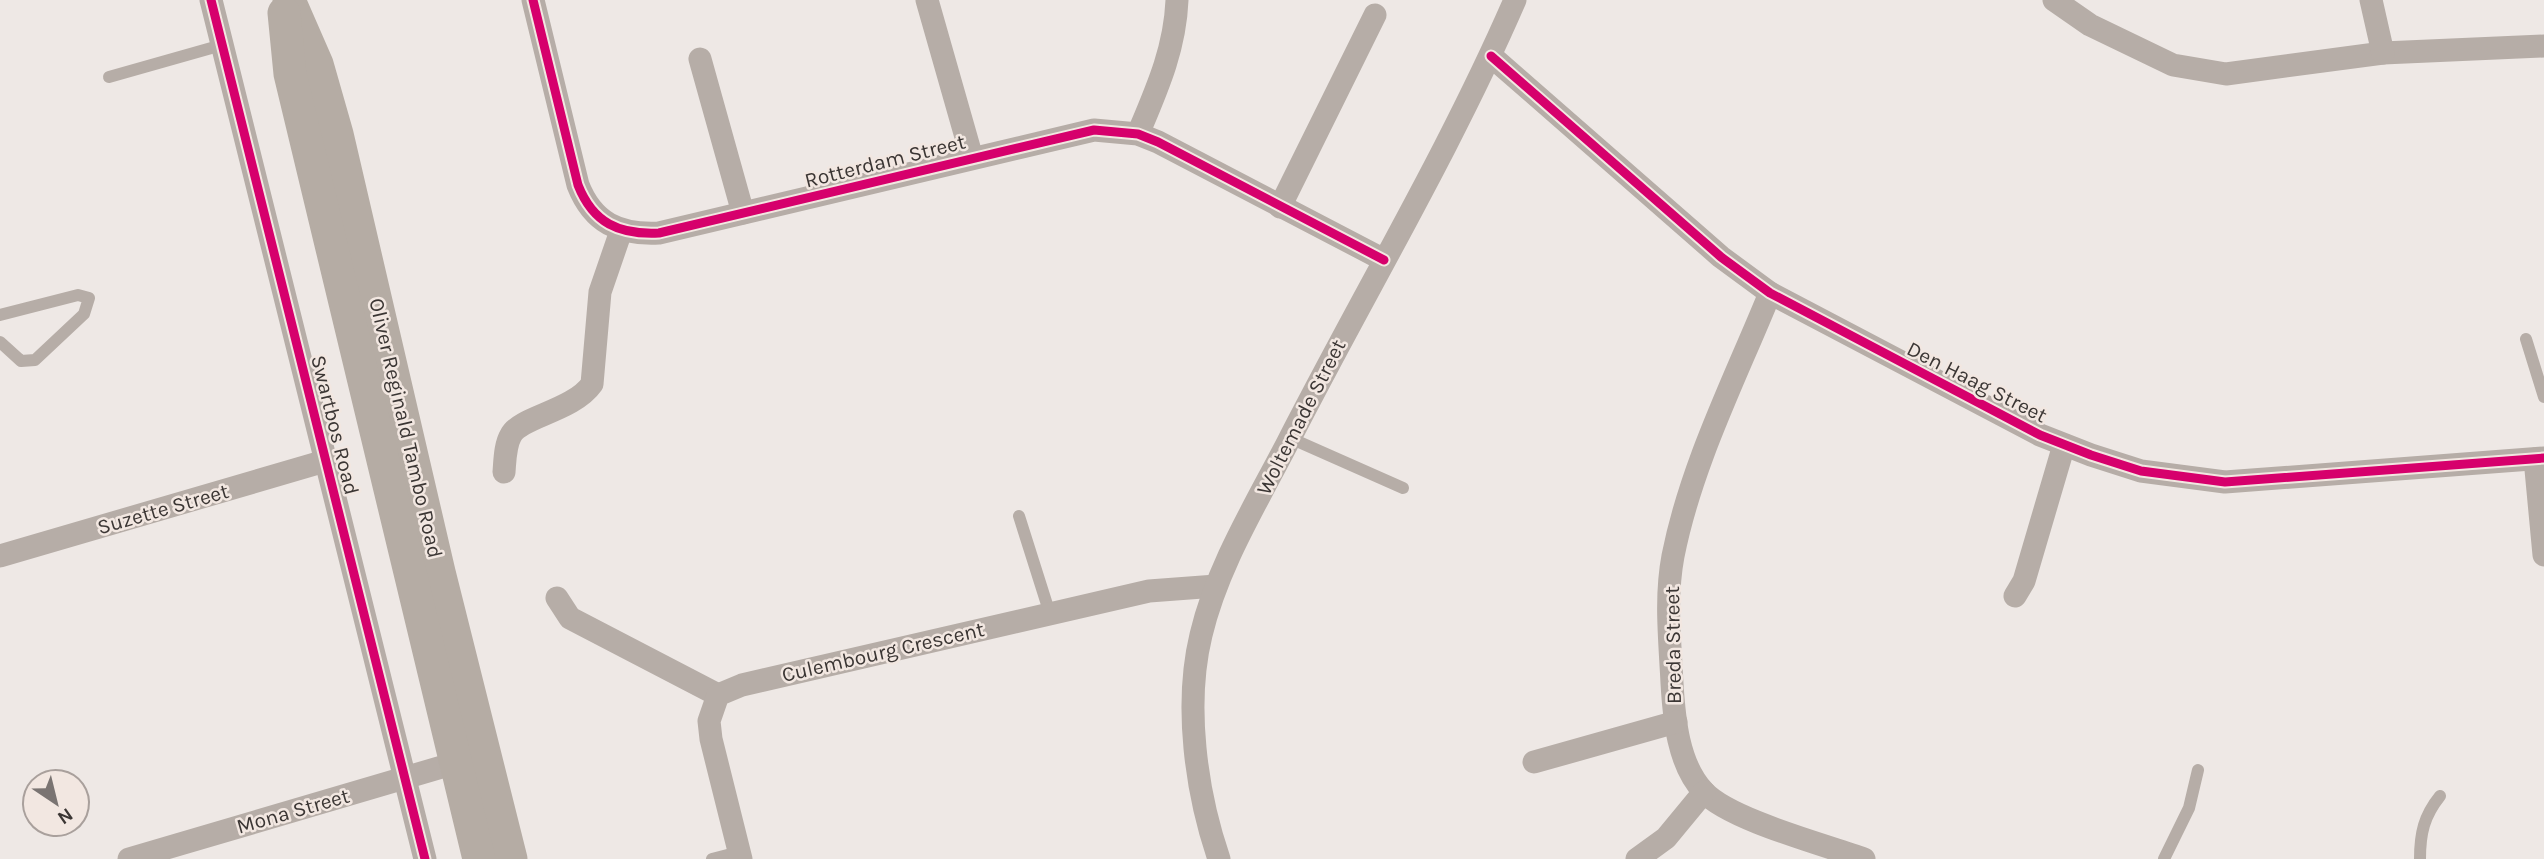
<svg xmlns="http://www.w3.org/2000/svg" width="2544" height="859" viewBox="0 0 2544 859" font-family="Karla,sans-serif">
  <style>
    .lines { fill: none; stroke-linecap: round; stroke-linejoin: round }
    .service { stroke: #b6ada7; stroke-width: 12 }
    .minor { stroke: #b6ada7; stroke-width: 23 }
    .secondary { stroke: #b5aca4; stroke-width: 33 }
    .cycleway-casing { stroke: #f2e7e1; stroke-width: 13 }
    .cycleway { stroke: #d6006c; stroke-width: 9 }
    .labels { text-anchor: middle; stroke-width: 5; stroke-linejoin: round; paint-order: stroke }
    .street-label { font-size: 21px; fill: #3b3634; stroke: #f2e7e1 }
  </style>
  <rect width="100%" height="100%" fill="#eee8e5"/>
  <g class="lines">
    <!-- service -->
    <g class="service">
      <path d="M109 77 222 45"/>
      <path d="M0 315 78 295 89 298 84 314 35 360 21 361 0 342"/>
      <path d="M2526 339 2544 397"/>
      <path d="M1290 438 1403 488"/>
      <path d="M1019 516 1050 614"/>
      <path d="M712 859 739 852"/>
      <path d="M2164 859 2189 808 2198 770"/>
      <path d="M2420 859C2420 833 2424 816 2440 796"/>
    </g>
    <!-- minor -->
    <g class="minor">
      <path d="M211 0 425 859"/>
      <path d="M533 0 578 185C593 223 619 235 659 233L1094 130 1138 134 1158 142 1384 260"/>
      <path d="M927 0 972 158"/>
      <path d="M2054 0 2090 25 2173 65 2226 74 2383 53 2544 46"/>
      <path d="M2371 0 2383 53"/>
      <path d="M1491 56 1721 257 1770 293 2040 435 2091 455 2141 471 2225 482 2544 458"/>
      <path d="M700 59 743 213"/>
      <path d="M1138 134C1157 89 1175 49 1177 0"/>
      <path d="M1280 207 1375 15"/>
      <path d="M1770 293C1735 379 1691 465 1673 556 1665 598 1670 641 1672 683 1674 718 1678 765 1704 792 1730 820 1826 845 1864 859"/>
      <path d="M2535 459 2544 555"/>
      <path d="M504 472C505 460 505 445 511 435 520 417 573 411 592 384L600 292 621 231"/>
      <path d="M0 556 325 461"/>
      <path d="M2015 596 2024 581 2064 445"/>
      <path d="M557 598 570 618 718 695"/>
      <path d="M1534 762 1676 722"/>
      <path d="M129 859 469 759"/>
      <path d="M741 859 711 739 709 721 718 695 742 685 1149 591 1216 586"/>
      <path d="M1219 859C1196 792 1184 705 1201 635 1217 567 1256 504 1288 442 1363 295 1449 152 1515 0"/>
      <path d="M1637 859 1666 838 1704 792"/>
    </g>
    <!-- secondary -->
    <g class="secondary">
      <path d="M289 0 317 64 337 134 439 572 511 859"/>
      <path d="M284 13 290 74 479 859"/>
    </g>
    <!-- cycleway casing -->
    <g class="cycleway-casing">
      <g id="cycleway">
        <path d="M211 0 425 859"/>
        <path d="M533 0 578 185C593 223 619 235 659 233L1094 130 1138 134 1158 142 1384 260"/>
        <path d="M1491 56 1721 257 1770 293 2040 435 2091 455 2141 471 2225 482 2544 458"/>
      </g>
    </g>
    <!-- cycleway -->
    <use href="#cycleway" class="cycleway"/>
  </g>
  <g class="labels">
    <!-- street labels -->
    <g class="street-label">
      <text transform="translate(885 161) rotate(-14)" y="7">Rotterdam Street</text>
      <text transform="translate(1977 382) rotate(27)" y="7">Den Haag Street</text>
      <text transform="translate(1301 417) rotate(-63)" y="7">Woltemade Street</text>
      <text transform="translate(335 425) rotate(76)" y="7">Swartbos Road</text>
      <text transform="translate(406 428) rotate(77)" y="7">Oliver Reginald Tambo Road</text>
      <text transform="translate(163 509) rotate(-16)" y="7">Suzette Street</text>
      <text transform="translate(1673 645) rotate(-91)" y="7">Breda Street</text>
      <text transform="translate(883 652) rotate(-13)" y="7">Culembourg Crescent</text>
      <text transform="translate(293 811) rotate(-16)" y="7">Mona Street</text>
    </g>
  </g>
  <!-- north arrow -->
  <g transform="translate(56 803) rotate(145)"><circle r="33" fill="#f2e7e1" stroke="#a9a09c" stroke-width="2"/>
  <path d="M0-5L12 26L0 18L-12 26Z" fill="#7a7472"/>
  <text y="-10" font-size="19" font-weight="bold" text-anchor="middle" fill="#3b3634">N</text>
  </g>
</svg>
